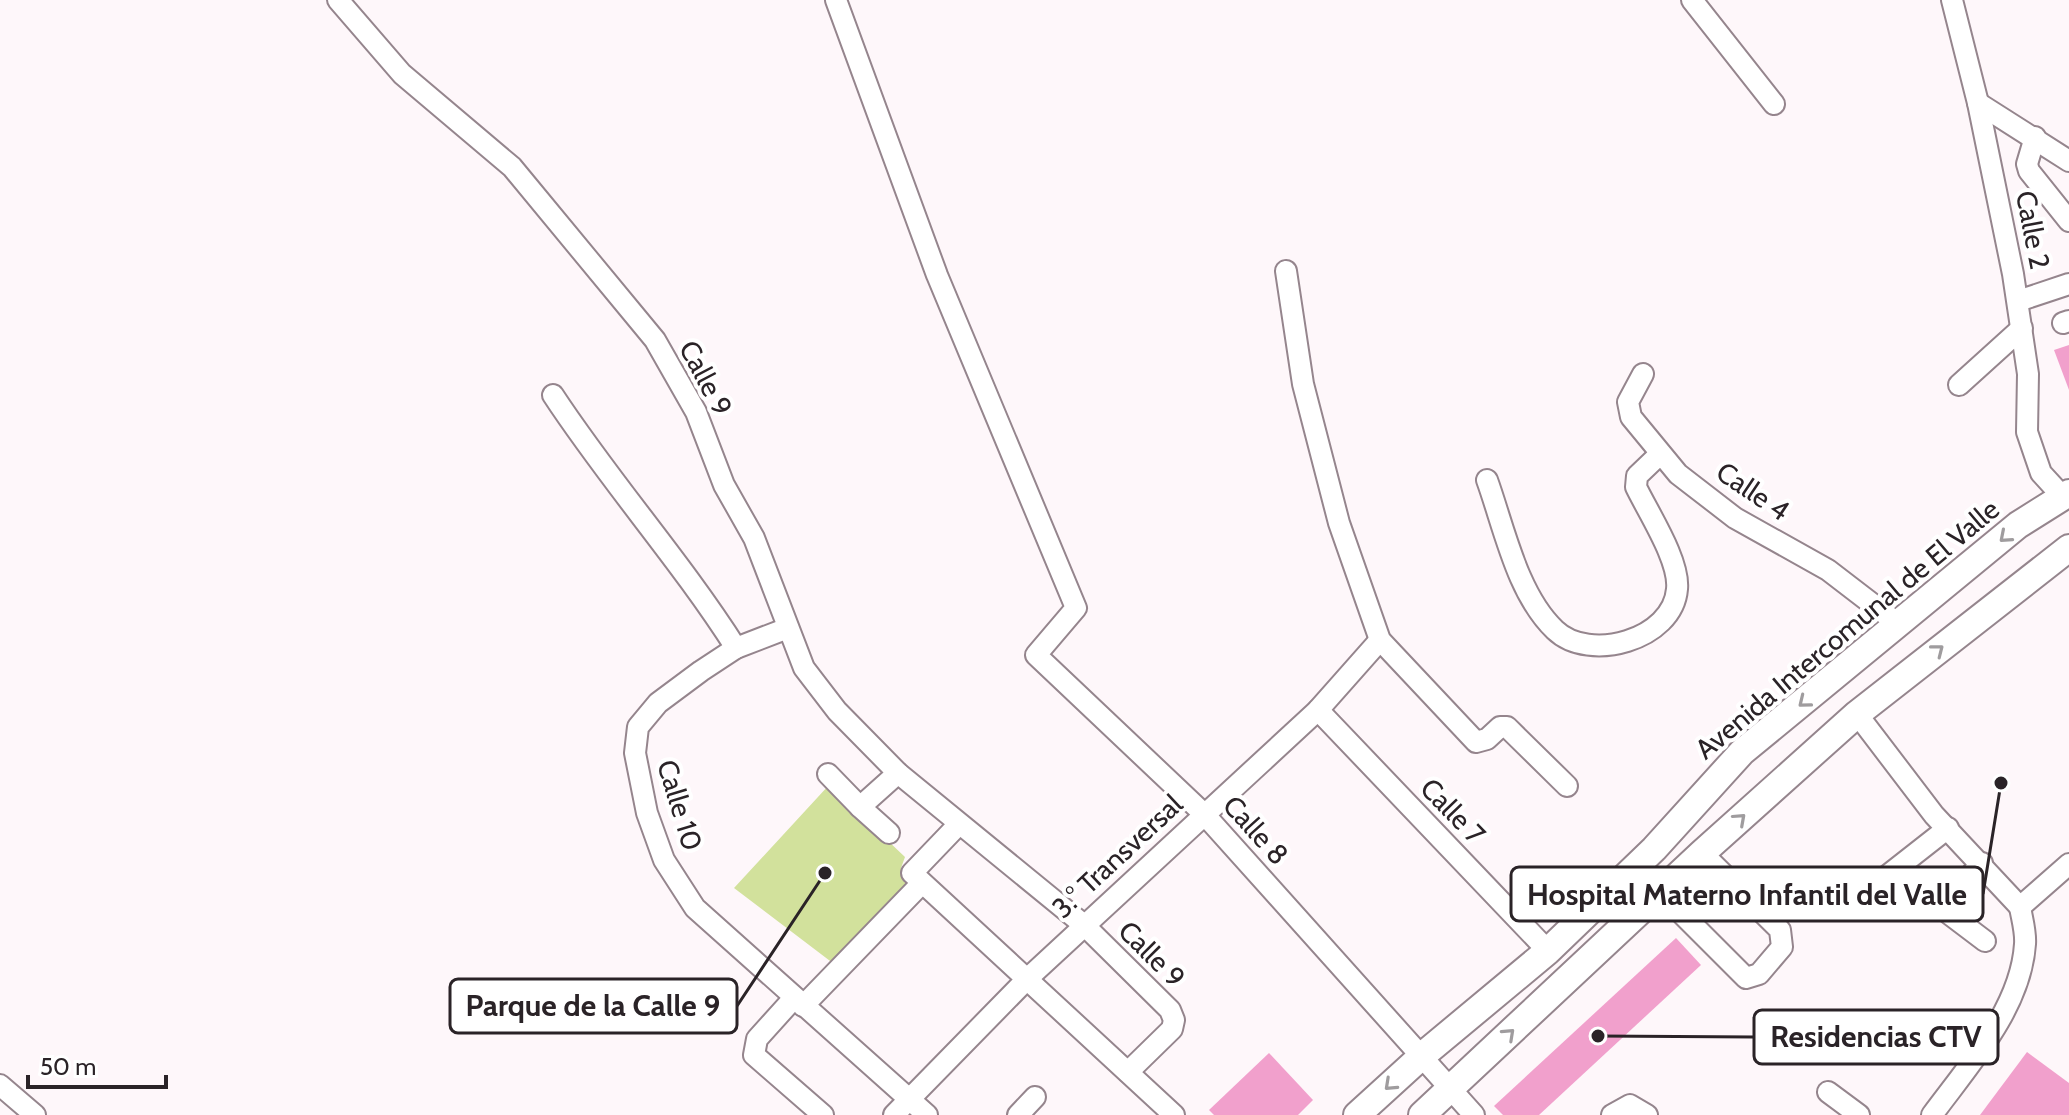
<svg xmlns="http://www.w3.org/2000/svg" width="2069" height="1115" viewBox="0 0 2069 1115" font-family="Cabin,sans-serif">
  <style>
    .green { fill: #d2e19c }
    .building { fill: #f1a0cc }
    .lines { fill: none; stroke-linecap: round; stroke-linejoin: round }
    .minor-casing { stroke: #95858d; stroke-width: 24 }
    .major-casing { stroke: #95858d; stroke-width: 30 }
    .minor { stroke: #fff; stroke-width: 20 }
    .major { stroke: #fff; stroke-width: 26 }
    .oneway { stroke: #9f9c9e }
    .labels { text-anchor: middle; stroke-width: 8; stroke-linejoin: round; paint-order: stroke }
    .street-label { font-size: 28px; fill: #2a2327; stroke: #fff }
    .leader { fill: none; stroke: #2a2327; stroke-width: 3 }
    .callout-dot { fill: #2a2327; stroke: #fff; stroke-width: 3 }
    .callout { fill: #fff; stroke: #2a2327; stroke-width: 3 }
    .callout-label { font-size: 30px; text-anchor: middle; font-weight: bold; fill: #2a2327 }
  </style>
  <rect width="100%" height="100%" fill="#fef7fa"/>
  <!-- green -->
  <path class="green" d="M829 785 905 857 901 868 908 885 838 967 734 888Z"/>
  <!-- building -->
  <g class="building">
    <path d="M2069 345V390L2054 350Z"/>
    <path d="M1676 938 1701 965 1539 1115H1503L1494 1106Z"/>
    <path d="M2027 1052 2069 1083V1115H1980Z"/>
    <path d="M1269 1053 1313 1100 1298 1115H1214L1209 1110Z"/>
  </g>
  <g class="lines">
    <!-- minor casing -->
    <g class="minor-casing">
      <g id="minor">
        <path d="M338 0 402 74 512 167 655 340 696 412 724 485 754 538 804 668 837 711 898 773 1084 925 1170 1010 1174 1020 1172 1029 1128 1072"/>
        <path d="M836 0 937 275 1076 608 1036 655 1204 814 1474 1115"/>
        <path d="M1692 0 1774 104"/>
        <path d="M1952 0 1978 103 2013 274 2028 374 2027 432 2041 473 2062 496"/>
        <path d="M1978 103 2069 161"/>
        <path d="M2035 137 2027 164 2029 171 2069 221"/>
        <path d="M1286 271 1303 384 1339 523 1380 640 1476 742 1487 739 1500 727H1507L1567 786"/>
        <path d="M2018 301 2069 284"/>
        <path d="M2063 323 2069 321"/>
        <path d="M1643 374 1628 402 1631 417 1678 474 1735 518 1828 570 1897 623"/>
        <path d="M1959 385 2022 328"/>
        <path d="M553 395C610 482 680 560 736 648"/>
        <path d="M1487 480C1504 527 1517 594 1555 630 1589 663 1673 640 1677 589 1680 561 1649 514 1636 487L1637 476 1660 454"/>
        <path d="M788 628 736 648 701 671 658 703 638 727 635 753 647 813 664 860 695 908 927 1115"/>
        <path d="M1318 710 1548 951"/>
        <path d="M1857 714 1934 815 2020 907"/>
        <path d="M828 774 860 807"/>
        <path d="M959 824 912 873 1174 1115"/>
        <path d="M889 833 860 807 898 773"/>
        <path d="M1982 863 1967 879 1948 913 1985 941"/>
        <path d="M1883 879 1948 828"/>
        <path d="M2020 907 2069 864"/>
        <path d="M1683 915 1746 978 1759 974 1782 947 1780 930 1702 853"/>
        <path d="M794 998 757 1039 754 1055 823 1115"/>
        <path d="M803 1006 922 883"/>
        <path d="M0 1085 35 1115"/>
        <path d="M1828 1092 1859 1115"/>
        <path d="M894 1115 1027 979 1318 710 1380 640"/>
        <path d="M1018 1115 1035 1097"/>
        <path d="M1612 1115 1630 1105 1647 1115"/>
        <path d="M1932 1115C1968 1066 2021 1008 2025 944 2026 932 2022 919 2020 907"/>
      </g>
    </g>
    <!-- major casing -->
    <g class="major-casing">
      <g id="major">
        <path d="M1357 1115 1423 1055 1548 951 1654 849 1742 752 2018 525 2069 493"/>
        <path d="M1422 1115 1702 853 1857 714 2069 548"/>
      </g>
    </g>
    <!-- minor -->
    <use href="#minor" class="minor"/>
    <!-- major -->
    <use href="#major" class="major"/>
  </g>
  <!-- one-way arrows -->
  <defs><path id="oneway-chevron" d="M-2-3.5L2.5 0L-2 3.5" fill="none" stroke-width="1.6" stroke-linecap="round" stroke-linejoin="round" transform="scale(2)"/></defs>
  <g class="oneway">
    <use href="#oneway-chevron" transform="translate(2005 537) rotate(139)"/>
    <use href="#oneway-chevron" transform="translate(1938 650) rotate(-38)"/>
    <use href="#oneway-chevron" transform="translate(1804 702) rotate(141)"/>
    <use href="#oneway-chevron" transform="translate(1740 819) rotate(-42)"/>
    <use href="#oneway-chevron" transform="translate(1509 1034) rotate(-43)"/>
    <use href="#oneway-chevron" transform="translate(1390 1085) rotate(137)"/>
  </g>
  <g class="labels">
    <!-- street labels -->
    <g class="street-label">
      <text transform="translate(2033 230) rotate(79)" y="10">Calle 2</text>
      <text transform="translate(706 378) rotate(62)" y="10">Calle 9</text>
      <text transform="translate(1753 491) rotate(34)" y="10">Calle 4</text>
      <text transform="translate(1847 629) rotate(-40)" y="10">Avenida Intercomunal de El Valle</text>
      <text transform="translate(680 805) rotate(73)" y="10">Calle 10</text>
      <text transform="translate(1453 811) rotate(46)" y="10">Calle 7</text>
      <text transform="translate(1256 830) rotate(48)" y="10">Calle 8</text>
      <text transform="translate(1117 856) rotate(-43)" y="10">3.° Transversal</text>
      <text transform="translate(1152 954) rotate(45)" y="10">Calle 9</text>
    </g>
  </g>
  <!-- callouts -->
  <path class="leader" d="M2001 783L1983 894M825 873L737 1006M1598 1036L1754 1037"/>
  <g class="callout-dot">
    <circle cx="2001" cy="783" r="8"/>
    <circle cx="825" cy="873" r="8"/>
    <circle cx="1598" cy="1036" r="8"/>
  </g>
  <g class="callout">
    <rect x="1511" y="867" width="472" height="54" rx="8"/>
    <rect x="450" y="979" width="287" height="54" rx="8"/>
    <rect x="1754" y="1010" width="244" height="54" rx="8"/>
  </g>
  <g class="callout-label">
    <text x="1747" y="905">Hospital Materno Infantil del Valle</text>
    <text x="593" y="1016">Parque de la Calle 9</text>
    <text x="1876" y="1047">Residencias CTV</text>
  </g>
  <!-- scale -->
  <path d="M28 1075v12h138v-12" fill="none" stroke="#2a2327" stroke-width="4"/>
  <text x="40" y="1075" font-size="24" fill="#2a2327" stroke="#ffffff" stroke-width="6" paint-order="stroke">50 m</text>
</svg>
